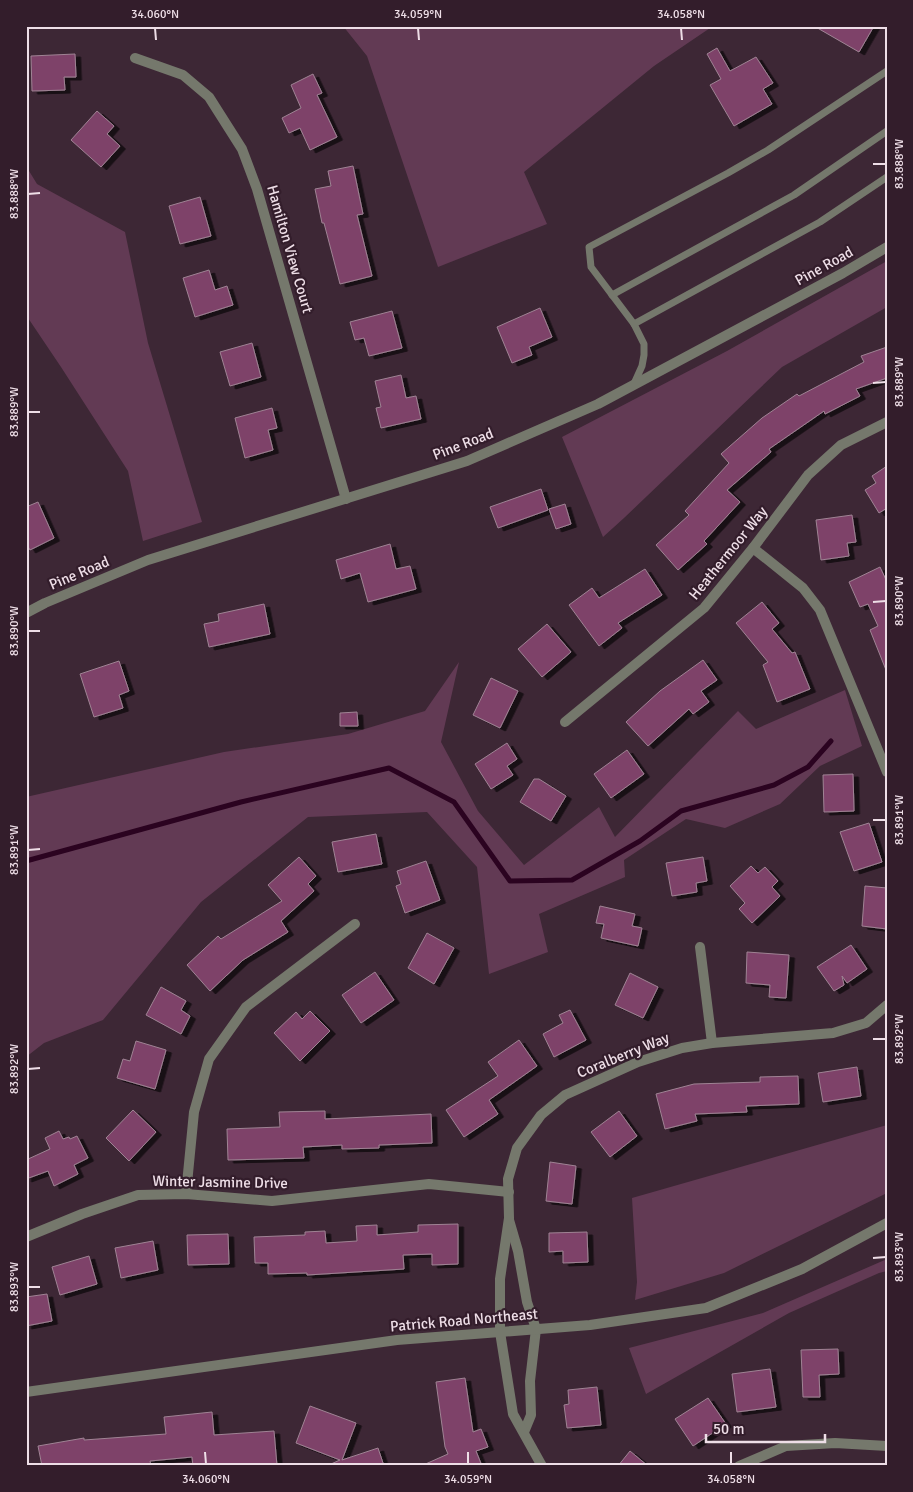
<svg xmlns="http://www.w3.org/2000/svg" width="913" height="1492" viewBox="0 0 913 1492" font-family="Signika,sans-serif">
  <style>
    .green { fill: #623a54 }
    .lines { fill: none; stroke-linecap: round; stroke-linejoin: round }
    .stream { stroke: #2b0320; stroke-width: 5 }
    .building { fill: #7e4269; stroke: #9f8394; filter: url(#shadow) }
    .service { stroke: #75786c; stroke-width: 7 }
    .minor { stroke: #75786c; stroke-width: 10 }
    .tertiary { stroke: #75786c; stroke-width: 10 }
    .ticks { fill: none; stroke: #eedee7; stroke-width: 2 }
    .labels { text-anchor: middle; stroke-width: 4.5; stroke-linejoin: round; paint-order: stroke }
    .street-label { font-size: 15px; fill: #eedee7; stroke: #331d2b }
    .neatline { fill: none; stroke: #eedee7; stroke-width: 2 }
    .ticks-label { font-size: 12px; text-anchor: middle; fill: #eedee7 }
  </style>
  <defs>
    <filter id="shadow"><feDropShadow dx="5.5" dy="3" stdDeviation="0" flood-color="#0009"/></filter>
  </defs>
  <rect width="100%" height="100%" fill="#3d2735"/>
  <!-- green -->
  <g class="green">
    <path d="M343 26H713L654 66 524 172 547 224 438 267 367 56Z"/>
    <path d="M26 166 37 184 125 232 148 343 202 522 143 541 128 471 61 367 26 315V221L29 218 26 212Z"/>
    <path d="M887 261V307L782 367 624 518 603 537 562 437 727 351Z"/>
    <path d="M459 662 441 742 478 811 524 865 599 807 615 837 738 711 756 729 845 690 862 746 820 766 780 804 725 828 686 819 624 860 625 877 539 914 548 952 489 974 477 867 427 812 308 817 201 902 103 1020 44 1043 26 1057V797L224 752 348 734 425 711Z"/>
    <path d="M887 1125V1193L724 1273 635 1300 637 1282 632 1198Z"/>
    <path d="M887 1259V1271L879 1273 789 1313 646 1394 629 1348 763 1313Z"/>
  </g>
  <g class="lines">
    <!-- stream -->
    <path class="stream" d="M26 861 241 802 389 768 454 802 510 881 572 880 640 841 681 811 774 785 808 767 831 741"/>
  </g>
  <!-- building -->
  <g class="building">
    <path d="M814 26H874L859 52Z"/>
    <path d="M717 48 730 71 756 57 773 83 763 89 772 104 734 126 710 85 721 79 707 54Z"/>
    <path d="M75 54 76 77H64L65 90 32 91 31 56Z"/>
    <path d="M313 74 322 93 317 95 337 137 310 150 300 128 289 133 282 118 301 108 291 85Z"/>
    <path d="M97 111 114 126 107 134 120 146 101 167 71 140Z"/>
    <path d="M353 166 363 214 357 215 372 276 340 284 324 223H322L315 189 331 186 328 171Z"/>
    <path d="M200 197 211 236 180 244 169 206Z"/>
    <path d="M209 270 215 290 227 286 233 305 195 317 183 278Z"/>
    <path d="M540 308 552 337 529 347 532 355 512 363 497 327Z"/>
    <path d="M392 311 402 348 369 356 364 338 355 340 350 322Z"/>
    <path d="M252 343 261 377 230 386 220 352Z"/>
    <path d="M887 347V378L856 389 860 396 825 414 824 411 769 449 771 452 727 490 740 502 704 541 707 544 678 570 656 545 689 515 685 511 729 463 721 454 762 418 797 394 799 396 864 362 861 356Z"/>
    <path d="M401 375 406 398 416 396 421 419 381 428 376 408 381 407 375 381Z"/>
    <path d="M272 408 277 428 268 430 273 450 245 458 235 418Z"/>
    <path d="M887 466V508L879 513 865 490 876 483 872 476Z"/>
    <path d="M541 489 548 510 498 528 490 507Z"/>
    <path d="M38 502 54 538 30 550 26 543V507Z"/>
    <path d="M565 504 571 524 556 529 549 509Z"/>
    <path d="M852 515 856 542 847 543 849 556 821 560 816 520Z"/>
    <path d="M390 544 396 569 410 566 416 589 368 602 360 573 341 579 336 560Z"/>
    <path d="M880 567 887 582 886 670 870 630 878 626 868 604 860 607 849 582Z"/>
    <path d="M645 569 662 595 618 623 622 628 599 646 569 605 592 588 599 598Z"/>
    <path d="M762 602 779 623 772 629 792 653 795 652 810 689 777 702 763 665 768 662 736 623Z"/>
    <path d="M264 604 270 634 209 647 204 624 219 621 218 614Z"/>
    <path d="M547 624 571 652 542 677 518 649Z"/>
    <path d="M703 660 717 680 701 691 709 702 693 714 689 709 648 746 626 722 660 691Z"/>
    <path d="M119 661 129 691 119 695 123 708 94 717 80 674Z"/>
    <path d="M491 678 518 691 500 728 473 715Z"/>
    <path d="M357 712 358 726H340V713Z"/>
    <path d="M507 743 517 759 507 766 513 775 491 789 475 764Z"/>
    <path d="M627 750 644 774 611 798 594 774Z"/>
    <path d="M853 774 854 811 824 812 823 775Z"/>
    <path d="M534 779H539L566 796 551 821 520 802Z"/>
    <path d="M869 823 882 862 854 871 840 832Z"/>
    <path d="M376 834 382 864 338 872 332 842Z"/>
    <path d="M299 857 316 876 308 884 314 891 281 921 288 932 243 960 210 991 187 965 218 936 221 939 282 901 268 885Z"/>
    <path d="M703 857 707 881 696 883 697 892 672 896 666 863Z"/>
    <path d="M426 861 440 900 405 913 396 886 401 884 397 871Z"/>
    <path d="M751 866 758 873 765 867 778 881 772 887 780 896 752 923 739 909 745 903 730 886Z"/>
    <path d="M865 886 887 888V929L862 926Z"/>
    <path d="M600 906 635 914 632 926 642 928 638 946 601 938 604 924 596 923Z"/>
    <path d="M427 933 454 948 434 984 408 968Z"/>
    <path d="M851 945 867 969 847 983 842 976 844 985 834 991 817 967Z"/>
    <path d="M747 952 789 955 786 998 769 997 770 985 746 983Z"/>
    <path d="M375 972 394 1000 361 1023 342 995Z"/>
    <path d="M630 973 658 987 643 1018 615 1005Z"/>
    <path d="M161 987 186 1001 181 1010 190 1016 181 1034 146 1015Z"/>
    <path d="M570 1010 586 1040 554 1057 543 1034 563 1023 559 1015Z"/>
    <path d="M310 1011 330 1031 300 1061 274 1033 296 1012 302 1019Z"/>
    <path d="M519 1040 537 1066 489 1100 498 1114 464 1137 446 1110 498 1076 488 1062Z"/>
    <path d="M136 1041 166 1050 155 1089 117 1078 123 1059 130 1061Z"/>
    <path d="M857 1067 861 1096 823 1102 818 1073Z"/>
    <path d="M798 1076 799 1104 746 1106 747 1112 695 1114 697 1121 665 1129 656 1094 694 1084 760 1082V1077Z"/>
    <path d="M133 1110 156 1132 129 1161 106 1138Z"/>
    <path d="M325 1111V1119L431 1114 432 1143 379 1145V1148L342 1149V1145L303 1147 304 1158 228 1160 227 1129 280 1127 279 1112Z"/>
    <path d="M619 1111 637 1136 610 1157 591 1132Z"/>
    <path d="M59 1131 63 1139 69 1137 70 1139 77 1136 88 1158 74 1165 78 1174 54 1186 48 1171 26 1179V1160L50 1149 45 1138Z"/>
    <path d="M550 1162 576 1166 572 1204 546 1201Z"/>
    <path d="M458 1224V1264L432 1265V1254L403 1255 404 1269 307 1275V1273L268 1274V1263H255L254 1237 305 1235V1232L325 1231 326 1243 357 1241 356 1226 377 1225V1235L418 1232V1225Z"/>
    <path d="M587 1232 588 1262 563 1263V1251L549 1252V1233Z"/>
    <path d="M228 1234 229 1264 188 1265 187 1235Z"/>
    <path d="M153 1241 158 1270 121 1278 115 1248Z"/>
    <path d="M89 1256 97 1284 60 1295 52 1267Z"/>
    <path d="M47 1294 52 1321 26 1326V1297Z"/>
    <path d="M838 1349 839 1374 819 1375 820 1397H803L801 1350Z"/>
    <path d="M770 1369 776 1407 737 1412 732 1374Z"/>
    <path d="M465 1378 473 1432 481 1429 488 1447 476 1451 482 1466H421L448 1454 445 1447 436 1382Z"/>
    <path d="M597 1387 601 1425 567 1428 564 1405 569 1404 568 1390Z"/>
    <path d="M708 1398 726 1424 693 1446 675 1419Z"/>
    <path d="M310 1406 356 1423 342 1460 378 1448 384 1466H331V1464L340 1460 296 1443Z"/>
    <path d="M212 1412 214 1435 274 1431 277 1466H193L192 1457 150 1461 151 1466H42L38 1446 84 1438V1440L166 1434 164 1417Z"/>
    <path d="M630 1451 648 1466H618Z"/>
  </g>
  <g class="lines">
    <!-- service -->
    <g class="service">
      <path d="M612 295 794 195 887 131"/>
      <path d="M634 324 820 222 887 177"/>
      <path d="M633 386 642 366 644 355V344L634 324 591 267 589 247 728 173 768 150 887 71"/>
    </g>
    <!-- minor -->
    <g class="minor">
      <path d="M135 58 183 75 209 97 242 149 257 189 346 499"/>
      <path d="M753 548 803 588 820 610 887 772"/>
      <path d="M565 722 704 608 753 548 808 475 841 445 887 422"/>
      <path d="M700 947 712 1043"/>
      <path d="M186 1194 194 1112 209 1059 246 1007 355 924"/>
      <path d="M509 1220 518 1251 527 1302 536 1329 530 1381 531 1415 524 1432"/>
      <path d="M26 1237 82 1214 138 1195 186 1194 272 1201 429 1184 509 1192"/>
      <path d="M542 1466 513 1414 500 1332V1279L509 1218 508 1179 517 1148 541 1115 565 1095 638 1062 682 1048 712 1043 833 1033 866 1023 887 1005"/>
      <path d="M739 1466 786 1446 835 1443 887 1446"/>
    </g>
    <!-- tertiary -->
    <g class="tertiary">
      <path d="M26 613 45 603 148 560 467 461 598 404 843 273 887 247"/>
      <path d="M26 1392 397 1340 590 1325 706 1308 802 1269 887 1223"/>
    </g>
  </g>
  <!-- ticks -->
  <path class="ticks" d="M155 28 156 40M418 28 419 40M681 28 682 40M873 164H886M28 194 40 193M873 383 886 382M28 412H40M873 602 886 601M28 631H40M873 820H886M28 850 40 849M873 1039H886M28 1069 40 1068M873 1258 886 1257M28 1287H40M205 1452 206 1464M468 1452V1464M731 1452V1464"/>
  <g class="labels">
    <!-- street labels -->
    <g class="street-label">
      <text transform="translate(290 249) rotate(74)" y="5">Hamilton View Court</text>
      <text transform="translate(824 266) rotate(-29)" y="5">Pine Road</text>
      <text transform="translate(463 444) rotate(-21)" y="5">Pine Road</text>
      <text transform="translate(728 553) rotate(-51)" y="5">Heathermoor Way</text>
      <text transform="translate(79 573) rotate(-23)" y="5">Pine Road</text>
      <text transform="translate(623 1055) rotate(-22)" y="5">Coralberry Way</text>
      <text transform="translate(220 1182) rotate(1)" y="5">Winter Jasmine Drive</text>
      <text transform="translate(464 1320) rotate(-5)" y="5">Patrick Road Northeast</text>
    </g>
  </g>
  <!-- border -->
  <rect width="913" height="1492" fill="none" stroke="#331d2b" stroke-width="55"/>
  <!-- scale -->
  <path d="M706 1434v8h119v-8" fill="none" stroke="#eedee7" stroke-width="2.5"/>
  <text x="713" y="1434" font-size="15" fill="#eedee7" stroke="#331d2b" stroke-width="4" paint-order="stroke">50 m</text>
  <rect x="28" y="28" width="858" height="1436" class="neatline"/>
  <g class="ticks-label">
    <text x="155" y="18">34.060°N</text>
    <text x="418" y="18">34.059°N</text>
    <text x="681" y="18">34.058°N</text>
    <text transform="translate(899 164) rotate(-90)" y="4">83.888°W</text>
    <text transform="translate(14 194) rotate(-90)" y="4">83.888°W</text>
    <text transform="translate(899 382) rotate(-90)" y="4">83.889°W</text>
    <text transform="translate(14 412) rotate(-90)" y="4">83.889°W</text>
    <text transform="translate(899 601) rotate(-90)" y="4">83.890°W</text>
    <text transform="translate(14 631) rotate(-90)" y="4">83.890°W</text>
    <text transform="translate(899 820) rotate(-90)" y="4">83.891°W</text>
    <text transform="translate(14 850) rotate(-90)" y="4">83.891°W</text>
    <text transform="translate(899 1039) rotate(-90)" y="4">83.892°W</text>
    <text transform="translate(14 1069) rotate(-90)" y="4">83.892°W</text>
    <text transform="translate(899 1257) rotate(-90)" y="4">83.893°W</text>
    <text transform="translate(14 1287) rotate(-90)" y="4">83.893°W</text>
    <text x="206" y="1483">34.060°N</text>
    <text x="468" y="1483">34.059°N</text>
    <text x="731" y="1483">34.058°N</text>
  </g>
</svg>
